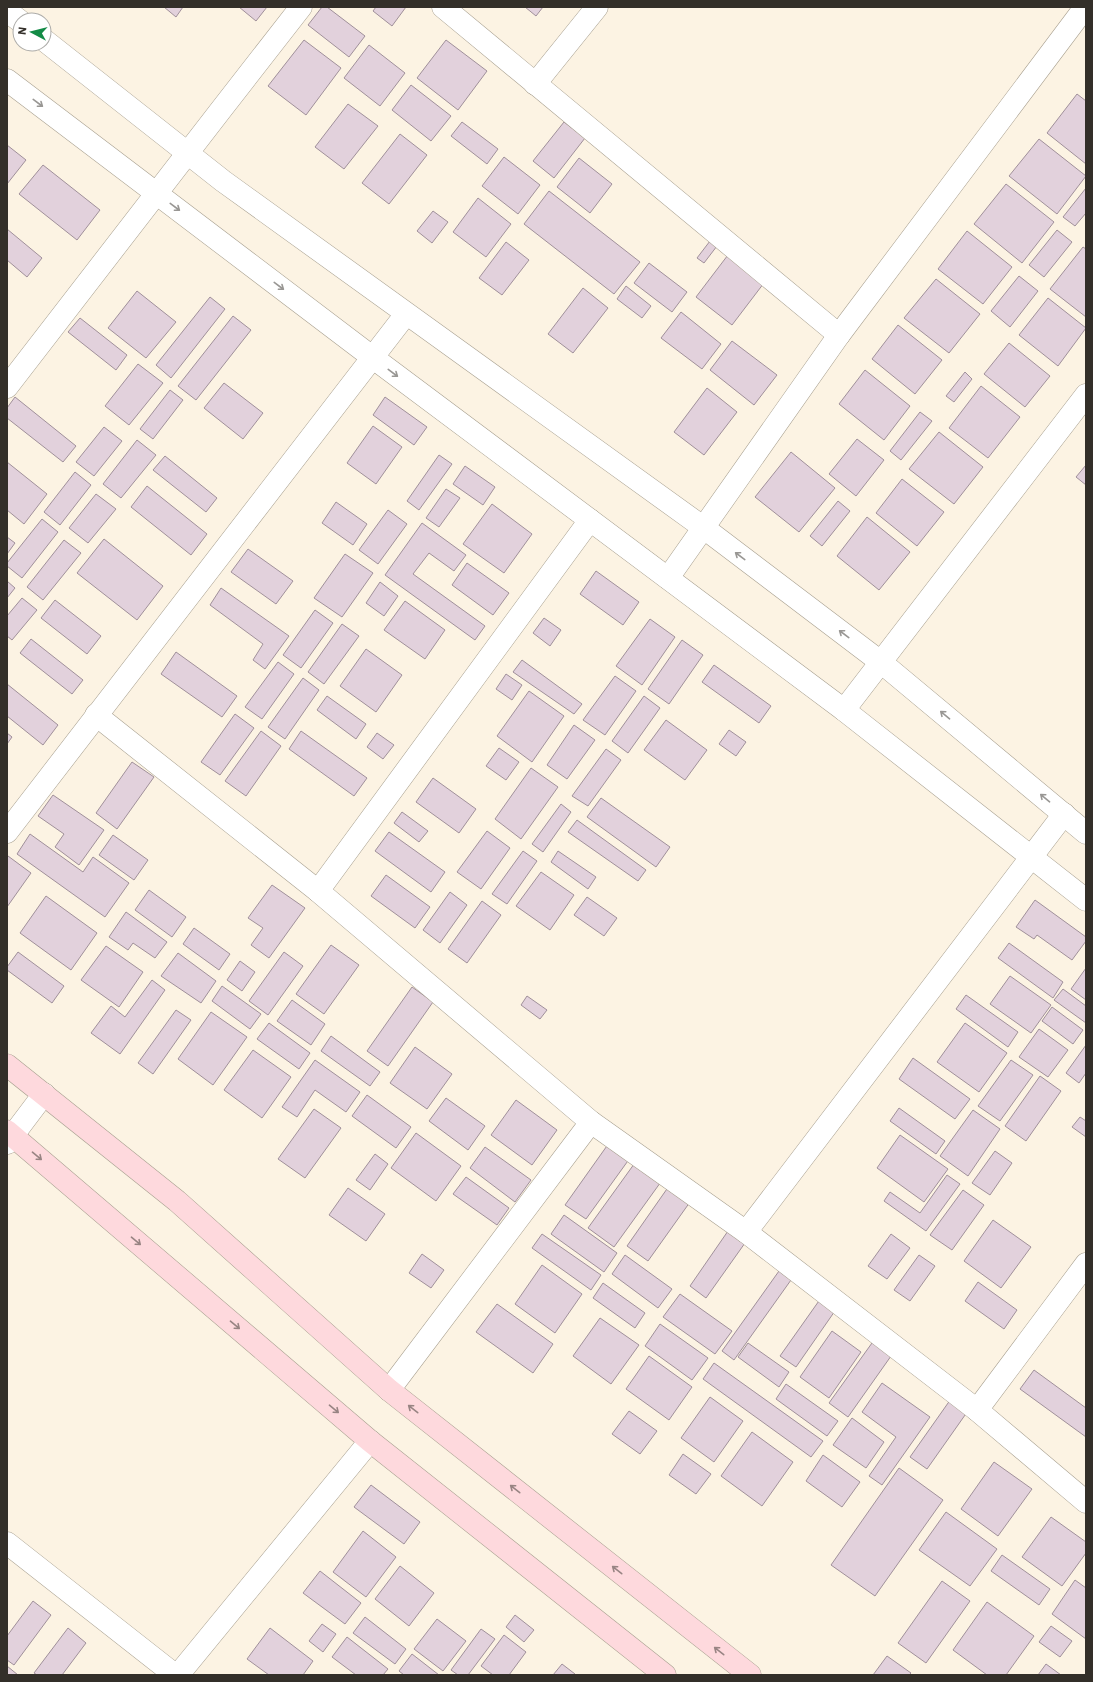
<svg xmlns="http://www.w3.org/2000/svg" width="1093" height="1682" viewBox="0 0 1093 1682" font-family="'IBM Plex Sans',sans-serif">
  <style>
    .building { fill: #e2d1dc; stroke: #a0909a }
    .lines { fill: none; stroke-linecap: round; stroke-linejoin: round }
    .street-casing { stroke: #a79f8f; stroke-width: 23 }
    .secondary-casing { stroke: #a79f8f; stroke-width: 23 }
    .street { stroke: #fff; stroke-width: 22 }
    .secondary { stroke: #fed9dd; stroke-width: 22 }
    .oneway { stroke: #999794 }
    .oneway2 { stroke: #988483 }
  </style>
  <rect width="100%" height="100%" fill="#fcf3e3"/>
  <!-- building -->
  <g class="building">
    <path d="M164 7H183L176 17Z"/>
    <path d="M239 7H267L256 21Z"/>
    <path d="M322 7H327L365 36 349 57 308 25Z"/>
    <path d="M376 7H406L392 26 373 11Z"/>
    <path d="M525 7H543L536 16Z"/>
    <path d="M304 40 341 68 306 115 268 86Z"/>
    <path d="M446 40 487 71 458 110 417 78Z"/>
    <path d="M369 45 405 73 380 106 344 78Z"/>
    <path d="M411 85 451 116 431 141 392 110Z"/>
    <path d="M1077 94 1086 101V164L1047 133Z"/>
    <path d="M348 104 378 126 344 169 315 147Z"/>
    <path d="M462 122 498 149 487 164 451 136Z"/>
    <path d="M564 122 585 138 554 178 533 161Z"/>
    <path d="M400 134 427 155 389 204 362 183Z"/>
    <path d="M1039 139 1086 176 1057 214 1009 176Z"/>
    <path d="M7 145 26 160 7 184Z"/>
    <path d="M504 157 540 185 518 214 482 186Z"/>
    <path d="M579 158 612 184 590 213 557 187Z"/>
    <path d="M43 165 100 210 77 240 19 194Z"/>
    <path d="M1006 184 1054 222 1022 263 974 224Z"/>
    <path d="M1086 188V213L1075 226 1063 217Z"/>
    <path d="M549 191 640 262 614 294 524 224Z"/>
    <path d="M478 198 511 224 486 257 453 232Z"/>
    <path d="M433 211 448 222 432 243 417 231Z"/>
    <path d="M7 229 42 258 27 277 7 260Z"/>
    <path d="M1057 230 1072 242 1044 277 1029 265Z"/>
    <path d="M967 231 1012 267 983 304 938 269Z"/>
    <path d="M710 241 717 246 704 263 697 258Z"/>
    <path d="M506 242 529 260 502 295 479 278Z"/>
    <path d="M1083 247 1086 249V317L1050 289Z"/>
    <path d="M731 251 767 279 732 325 696 297Z"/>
    <path d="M649 263 687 292 672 312 634 283Z"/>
    <path d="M1019 276 1038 291 1010 327 991 311Z"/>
    <path d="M936 279 980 314 949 353 904 318Z"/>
    <path d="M626 286 651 306 642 318 617 299Z"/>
    <path d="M583 288 608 308 573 353 548 334Z"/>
    <path d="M137 291 176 322 146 358 108 328Z"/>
    <path d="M210 297 225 309 171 378 156 365Z"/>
    <path d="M1048 298 1086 328 1058 366 1019 335Z"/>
    <path d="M681 312 721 344 702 369 661 338Z"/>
    <path d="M233 316 251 330 196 400 178 386Z"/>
    <path d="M80 318 127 355 116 370 68 332Z"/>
    <path d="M898 325 942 360 915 394 872 359Z"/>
    <path d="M732 341 777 375 754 405 710 370Z"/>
    <path d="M1009 343 1050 376 1025 407 984 374Z"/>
    <path d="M138 364 163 383 129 425 105 406Z"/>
    <path d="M865 370 910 406 884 440 839 404Z"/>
    <path d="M965 372 972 379 954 402 946 396Z"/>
    <path d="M224 383 263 413 243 439 204 408Z"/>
    <path d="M981 386 1020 417 988 458 949 428Z"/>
    <path d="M707 388 737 412 704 455 674 432Z"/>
    <path d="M170 390 183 400 153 439 140 429Z"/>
    <path d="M15 397 76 446 63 462 7 418V408Z"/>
    <path d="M385 397 427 427 414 445 373 415Z"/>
    <path d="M920 412 932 421 901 460 890 451Z"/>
    <path d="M373 426 402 447 376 484 347 463Z"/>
    <path d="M104 427 122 441 94 476 76 462Z"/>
    <path d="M939 432 983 467 954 504 909 469Z"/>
    <path d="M857 439 884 460 856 496 829 474Z"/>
    <path d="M137 440 156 455 121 498 103 484Z"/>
    <path d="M791 452 835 488 799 532 755 497Z"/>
    <path d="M439 455 452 464 419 510 407 501Z"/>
    <path d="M165 456 217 498 206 512 153 470Z"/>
    <path d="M7 462 47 494 24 524 7 510Z"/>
    <path d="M1086 465V485L1076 477Z"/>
    <path d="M465 466 495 487 483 505 453 484Z"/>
    <path d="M75 472 91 485 60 525 44 512Z"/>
    <path d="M902 479 944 512 917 546 876 513Z"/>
    <path d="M147 486 207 534 191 555 131 507Z"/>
    <path d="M446 489 460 498 439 527 426 518Z"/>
    <path d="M96 494 116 509 88 543 69 528Z"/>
    <path d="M838 501 850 511 822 546 810 536Z"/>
    <path d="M336 502 367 524 353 545 322 523Z"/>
    <path d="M492 504 532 534 504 573 463 544Z"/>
    <path d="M388 510 407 524 378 564 359 550Z"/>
    <path d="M867 517 910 552 879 590 837 556Z"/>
    <path d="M42 519 58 532 22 578 7 566V563Z"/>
    <path d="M422 523 466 555 454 571 429 553 413 574 485 626 475 640 385 575Z"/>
    <path d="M7 537 15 543 7 554Z"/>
    <path d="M104 539 163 586 137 620 77 573Z"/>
    <path d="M64 540 81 553 43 600 27 587Z"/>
    <path d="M248 549 293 581 276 604 231 572Z"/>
    <path d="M345 554 373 573 342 617 314 598Z"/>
    <path d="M467 563 509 593 493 615 452 585Z"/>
    <path d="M596 571 639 602 623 625 580 594Z"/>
    <path d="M7 581 15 588 7 598Z"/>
    <path d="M380 582 398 596 384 616 366 603Z"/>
    <path d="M221 588 289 636 265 669 253 660 263 644 210 605Z"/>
    <path d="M22 598 37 610 12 640 7 636V616Z"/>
    <path d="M55 600 101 636 87 654 41 618Z"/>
    <path d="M405 601 445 630 425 659 384 630Z"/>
    <path d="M315 610 333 623 301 668 283 655Z"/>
    <path d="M544 618 561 630 550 646 533 633Z"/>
    <path d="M650 619 675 637 642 685 616 666Z"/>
    <path d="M342 624 359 636 324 684 308 672Z"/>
    <path d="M31 639 83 680 72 694 20 653Z"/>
    <path d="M682 640 703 655 669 704 648 689Z"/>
    <path d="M366 649 402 675 376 712 340 686Z"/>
    <path d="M176 652 237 696 222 717 161 674Z"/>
    <path d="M522 660 582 704 574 714 513 672Z"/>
    <path d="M278 662 294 674 262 719 245 707Z"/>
    <path d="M714 665 771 706 759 723 702 682Z"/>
    <path d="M506 674 522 685 512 700 496 689Z"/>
    <path d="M615 676 636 691 605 735 583 720Z"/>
    <path d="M303 678 319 690 285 739 268 727Z"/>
    <path d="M7 684 58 725 43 745 7 716Z"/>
    <path d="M529 691 564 716 532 762 497 736Z"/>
    <path d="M327 696 366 724 356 739 317 710Z"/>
    <path d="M644 696 660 708 628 753 612 741Z"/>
    <path d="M235 714 254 728 220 775 201 762Z"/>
    <path d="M666 720 707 750 685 780 644 750Z"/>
    <path d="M574 725 595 740 567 779 547 765Z"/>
    <path d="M729 730 746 742 736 756 719 744Z"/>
    <path d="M261 731 281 746 246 796 225 781Z"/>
    <path d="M301 731 367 778 354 796 289 749Z"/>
    <path d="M7 733 12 737 7 744Z"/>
    <path d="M377 733 394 745 383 759 367 747Z"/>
    <path d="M499 748 519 762 506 780 486 766Z"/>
    <path d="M606 749 621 760 588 806 572 796Z"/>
    <path d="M132 762 154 777 117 829 96 813Z"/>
    <path d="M531 768 558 787 521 839 495 819Z"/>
    <path d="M433 778 476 809 459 833 416 802Z"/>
    <path d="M53 795 104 830 79 865 55 847 64 834 38 816Z"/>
    <path d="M601 798 670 847 656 867 587 817Z"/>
    <path d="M561 804 571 812 543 852 532 844Z"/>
    <path d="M402 812 428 831 419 842 394 823Z"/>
    <path d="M577 820 646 870 638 881 568 832Z"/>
    <path d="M487 831 510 848 481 889 457 872Z"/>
    <path d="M389 832 445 872 431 892 375 851Z"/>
    <path d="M30 834 83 872 93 857 129 883 105 917 17 854Z"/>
    <path d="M113 835 148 860 134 880 99 855Z"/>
    <path d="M523 851 537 861 507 904 492 894Z"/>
    <path d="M558 851 596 877 588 889 551 862Z"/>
    <path d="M8 856 31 873 7 907V857Z"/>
    <path d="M541 872 574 895 550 930 516 906Z"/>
    <path d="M386 875 430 907 415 928 371 896Z"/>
    <path d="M272 885 305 908 269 958 251 945 263 928 248 918Z"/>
    <path d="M149 890 186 917 172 937 135 910Z"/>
    <path d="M450 892 467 905 440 943 423 930Z"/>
    <path d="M46 896 97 933 71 970 20 933Z"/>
    <path d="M587 897 617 918 604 936 574 915Z"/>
    <path d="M1035 900 1086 937V941L1072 960 1037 935 1034 939 1016 927Z"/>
    <path d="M482 901 501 915 467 963 448 949Z"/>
    <path d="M126 912 167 942 155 958 133 943 128 950 109 937Z"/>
    <path d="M194 928 230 954 219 970 183 944Z"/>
    <path d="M1009 943 1063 982 1053 998 998 958Z"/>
    <path d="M331 945 359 965 324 1014 296 994Z"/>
    <path d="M106 946 143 972 119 1007 81 980Z"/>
    <path d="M18 952 64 986 52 1003 7 970V967Z"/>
    <path d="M284 952 303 966 268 1015 249 1001Z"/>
    <path d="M178 953 216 981 201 1003 161 976Z"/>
    <path d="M240 961 255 972 242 991 227 980Z"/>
    <path d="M1086 968V1000L1071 989Z"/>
    <path d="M1010 976 1051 1005 1031 1033 990 1004Z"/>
    <path d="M152 980 165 990 120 1054 91 1033 111 1006 125 1017Z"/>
    <path d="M222 986 261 1014 250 1029 212 1001Z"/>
    <path d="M412 987 433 1002 388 1066 367 1051Z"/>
    <path d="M1063 989 1086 1006V1023L1054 1000Z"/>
    <path d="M966 995 1018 1032 1008 1047 956 1009Z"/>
    <path d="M527 996 547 1010 540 1019 521 1005Z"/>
    <path d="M292 1000 325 1024 311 1045 277 1021Z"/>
    <path d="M1052 1007 1083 1030 1073 1044 1042 1021Z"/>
    <path d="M176 1010 191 1020 153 1074 138 1063Z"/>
    <path d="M211 1012 247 1037 213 1085 178 1059Z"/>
    <path d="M269 1023 310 1053 299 1069 257 1039Z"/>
    <path d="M965 1023 1007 1053 979 1092 937 1062Z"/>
    <path d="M1039 1029 1068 1050 1048 1077 1019 1057Z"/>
    <path d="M331 1036 380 1072 370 1086 321 1051Z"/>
    <path d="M1086 1045V1073L1079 1083 1066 1073Z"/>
    <path d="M415 1047 452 1074 427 1109 390 1083Z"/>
    <path d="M253 1050 291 1077 262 1118 224 1090Z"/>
    <path d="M913 1058 970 1099 955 1119 899 1079Z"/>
    <path d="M315 1060 360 1092 346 1112 315 1090 297 1117 282 1107Z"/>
    <path d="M1011 1060 1033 1075 1000 1121 978 1106Z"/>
    <path d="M1040 1076 1061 1091 1026 1141 1005 1126Z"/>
    <path d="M367 1095 411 1127 396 1148 352 1116Z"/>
    <path d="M446 1098 485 1126 468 1150 429 1121Z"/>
    <path d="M516 1100 557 1130 532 1165 491 1135Z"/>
    <path d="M899 1108 945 1141 936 1154 890 1121Z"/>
    <path d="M314 1109 341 1128 305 1178 278 1159Z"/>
    <path d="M973 1110 1000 1129 968 1176 940 1156Z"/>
    <path d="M1080 1117 1086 1121V1137L1072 1127Z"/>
    <path d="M416 1133 461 1166 436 1201 391 1168Z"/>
    <path d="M900 1135 948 1169 924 1202 877 1168Z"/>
    <path d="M609 1143 630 1158 586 1219 565 1205Z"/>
    <path d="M485 1147 531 1180 515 1202 470 1168Z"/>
    <path d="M995 1151 1012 1163 990 1195 972 1183Z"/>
    <path d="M375 1154 388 1164 370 1190 356 1180Z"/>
    <path d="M637 1160 663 1179 614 1247 588 1228Z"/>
    <path d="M947 1175 960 1184 926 1231 884 1201 890 1192 920 1213Z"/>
    <path d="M466 1177 509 1208 497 1225 453 1194Z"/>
    <path d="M669 1186 690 1202 648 1261 627 1246Z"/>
    <path d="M348 1188 385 1214 366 1241 329 1215Z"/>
    <path d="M963 1190 984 1205 952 1250 930 1235Z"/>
    <path d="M564 1215 617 1253 604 1272 551 1234Z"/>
    <path d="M993 1220 1031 1247 1001 1288 964 1261Z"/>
    <path d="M728 1231 745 1243 706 1298 690 1286Z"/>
    <path d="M542 1234 601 1275 591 1290 532 1248Z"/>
    <path d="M891 1234 910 1248 887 1279 868 1266Z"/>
    <path d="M422 1254 444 1270 431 1288 409 1273Z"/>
    <path d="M625 1255 672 1289 658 1308 612 1274Z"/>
    <path d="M919 1255 935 1266 910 1301 894 1290Z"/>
    <path d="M542 1265 582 1294 555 1333 515 1304Z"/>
    <path d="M779 1271 791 1280 734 1360 722 1351Z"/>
    <path d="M978 1282 1017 1310 1004 1329 965 1301Z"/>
    <path d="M603 1283 645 1313 635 1328 593 1298Z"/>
    <path d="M680 1294 732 1331 715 1354 663 1317Z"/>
    <path d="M821 1298 837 1308 796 1367 780 1356Z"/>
    <path d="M497 1304 553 1344 533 1373 476 1332Z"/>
    <path d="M600 1318 639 1345 611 1384 573 1356Z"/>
    <path d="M660 1324 708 1358 692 1380 645 1346Z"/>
    <path d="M832 1331 861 1352 829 1398 800 1377Z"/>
    <path d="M877 1336 896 1349 848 1417 829 1403Z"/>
    <path d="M748 1343 789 1372 779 1387 738 1357Z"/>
    <path d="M649 1356 692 1387 669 1420 626 1389Z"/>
    <path d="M714 1363 823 1441 811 1457 703 1379Z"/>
    <path d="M1034 1370 1086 1408V1437L1020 1389Z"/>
    <path d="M882 1383 930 1417 882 1485 869 1476 896 1437 862 1412Z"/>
    <path d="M786 1384 838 1421 827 1436 776 1399Z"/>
    <path d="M953 1396 970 1408 927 1469 910 1457Z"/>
    <path d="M710 1397 743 1421 714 1462 681 1438Z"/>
    <path d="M629 1411 657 1431 640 1454 612 1434Z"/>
    <path d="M852 1418 884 1442 866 1468 833 1445Z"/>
    <path d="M752 1432 793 1462 762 1506 721 1476Z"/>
    <path d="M683 1454 711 1474 696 1494 669 1475Z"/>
    <path d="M823 1455 860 1482 842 1507 806 1481Z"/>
    <path d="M994 1462 1032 1489 998 1536 961 1509Z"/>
    <path d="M899 1468 943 1500 875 1596 831 1565Z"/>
    <path d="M371 1485 420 1522 404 1544 354 1507Z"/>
    <path d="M946 1512 997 1549 970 1586 919 1550Z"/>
    <path d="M1051 1517 1086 1542V1553L1062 1586 1022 1557Z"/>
    <path d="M363 1531 396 1557 366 1597 333 1572Z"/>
    <path d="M1002 1555 1050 1589 1039 1605 991 1571Z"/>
    <path d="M400 1566 434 1593 409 1626 375 1599Z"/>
    <path d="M320 1571 361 1603 345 1624 303 1593Z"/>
    <path d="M1075 1580 1086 1588V1639L1052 1614Z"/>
    <path d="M942 1581 970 1601 926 1663 898 1643Z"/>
    <path d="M33 1601 51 1615 14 1665 7 1660V1636Z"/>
    <path d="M987 1602 1034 1636 1006 1675H987L953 1650Z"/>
    <path d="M515 1615 534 1630 524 1642 506 1627Z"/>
    <path d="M365 1617 406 1649 395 1664 353 1633Z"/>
    <path d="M437 1619 466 1641 443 1671 414 1649Z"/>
    <path d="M322 1624 336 1634 323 1652 309 1641Z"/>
    <path d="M1051 1626 1072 1641 1060 1657 1039 1642Z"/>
    <path d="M68 1628 86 1643 62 1675H37L34 1673Z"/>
    <path d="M270 1628 313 1661 303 1675H269L247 1659Z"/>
    <path d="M481 1629 495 1639 468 1675H458L451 1670Z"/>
    <path d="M504 1635 526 1652 509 1675H493L481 1666Z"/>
    <path d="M347 1637 388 1669 383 1675H356L332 1657Z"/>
    <path d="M412 1654 439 1675H404L399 1671Z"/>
    <path d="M887 1656 911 1673 909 1675H873Z"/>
    <path d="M562 1664 575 1674V1675H553Z"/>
    <path d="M1046 1664 1061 1675H1038Z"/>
    <path d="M7 1666 18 1675H7Z"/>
  </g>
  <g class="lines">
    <!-- street casing -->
    <g class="street-casing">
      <g id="street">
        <path d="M443 7 839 335"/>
        <path d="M7 11 20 21"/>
        <path d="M44 40 223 181 704 528 882 663 1086 833"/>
        <path d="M7 80 372 357 844 710 1086 900"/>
        <path d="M535 84 597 7"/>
        <path d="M7 387C105 261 202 133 301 7"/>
        <path d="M668 578 839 335 1083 10"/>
        <path d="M844 710 1086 395"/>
        <path d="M96 715 318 891 591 1122 746 1232 977 1410 1086 1502"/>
        <path d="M7 832 406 314"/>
        <path d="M318 891 590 520"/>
        <path d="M7 1143 44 1094"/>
        <path d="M746 1232 1064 814"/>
        <path d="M389 1390 591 1122"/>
        <path d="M977 1410 1086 1264"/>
        <path d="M7 1543 175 1675"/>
        <path d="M178 1675 370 1441"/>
      </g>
    </g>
    <!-- secondary casing -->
    <g class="secondary-casing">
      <g id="secondary">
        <path d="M7 1065 177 1201 389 1390 750 1675"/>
        <path d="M7 1131 370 1441 665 1675"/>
      </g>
    </g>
    <!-- street -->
    <use href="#street" class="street"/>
    <!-- secondary -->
    <use href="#secondary" class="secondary"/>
  </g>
  <!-- one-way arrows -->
  <defs><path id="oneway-shaft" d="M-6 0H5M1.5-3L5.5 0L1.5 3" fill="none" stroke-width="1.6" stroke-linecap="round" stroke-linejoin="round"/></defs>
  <g class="oneway">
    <use href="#oneway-shaft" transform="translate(38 103) rotate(37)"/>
    <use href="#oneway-shaft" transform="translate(175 207) rotate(37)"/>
    <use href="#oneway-shaft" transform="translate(279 286) rotate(37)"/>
    <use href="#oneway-shaft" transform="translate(393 373) rotate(37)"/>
    <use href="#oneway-shaft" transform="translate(740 556) rotate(-143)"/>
    <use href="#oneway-shaft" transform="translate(844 634) rotate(-143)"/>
    <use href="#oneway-shaft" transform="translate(945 715) rotate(-140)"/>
    <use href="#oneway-shaft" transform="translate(1045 798) rotate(-140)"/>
  </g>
  <g class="oneway2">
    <use href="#oneway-shaft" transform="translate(37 1156) rotate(40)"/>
    <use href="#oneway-shaft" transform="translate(136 1241) rotate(40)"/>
    <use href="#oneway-shaft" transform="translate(235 1325) rotate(40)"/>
    <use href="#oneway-shaft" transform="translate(334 1409) rotate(40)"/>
    <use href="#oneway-shaft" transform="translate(413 1409) rotate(-142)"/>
    <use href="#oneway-shaft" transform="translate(515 1489) rotate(-142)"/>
    <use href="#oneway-shaft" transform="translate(617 1570) rotate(-142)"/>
    <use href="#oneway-shaft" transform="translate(719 1651) rotate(-142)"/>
  </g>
  <!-- border -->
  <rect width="1093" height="1682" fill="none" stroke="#332f29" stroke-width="16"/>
  <!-- north arrow -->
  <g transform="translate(32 32) rotate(277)"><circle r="19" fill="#ffffff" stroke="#adaca9"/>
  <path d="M0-3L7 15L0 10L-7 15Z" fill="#138b46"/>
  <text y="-6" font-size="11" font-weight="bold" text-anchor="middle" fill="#332f29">N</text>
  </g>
</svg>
